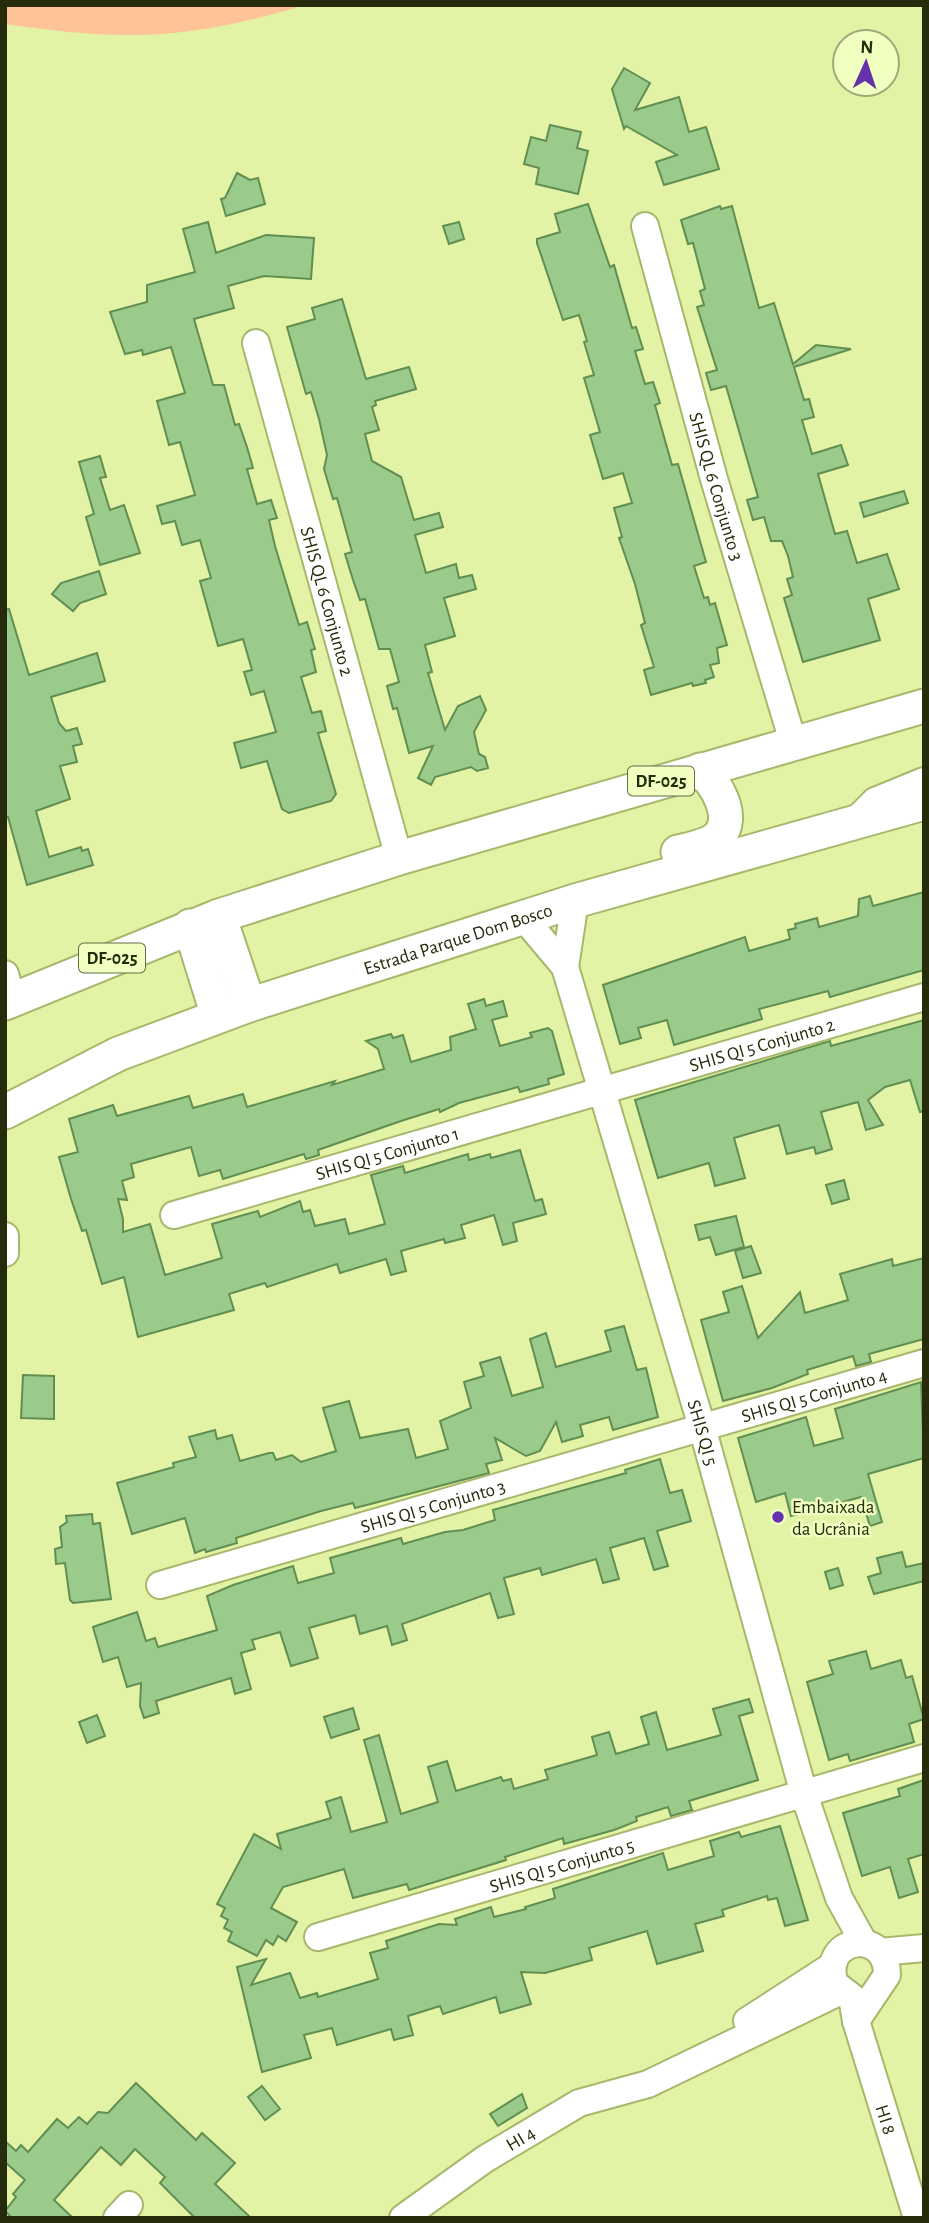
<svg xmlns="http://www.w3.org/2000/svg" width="929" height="2223" viewBox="0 0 929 2223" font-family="'Alegreya Sans',sans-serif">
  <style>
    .green { fill: #fec397 }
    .building { fill: #9bcb8b; stroke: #618e51; stroke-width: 2 }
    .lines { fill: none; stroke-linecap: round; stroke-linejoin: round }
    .minor-casing { stroke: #a8b76b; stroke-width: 30 }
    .major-casing { stroke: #a8b76b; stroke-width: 37 }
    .minor { stroke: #fff; stroke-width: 26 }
    .major { stroke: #fff; stroke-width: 33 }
    .poi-dot { fill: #6532a9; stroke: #f1ffc1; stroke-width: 2.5 }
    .labels { text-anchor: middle; stroke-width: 5; stroke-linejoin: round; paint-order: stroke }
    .shield { fill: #f1ffc1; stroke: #626b42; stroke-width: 2 }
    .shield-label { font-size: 18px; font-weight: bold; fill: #252b0b }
    .street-label { font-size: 19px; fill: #252b0b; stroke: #f1ffc1 }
    .poi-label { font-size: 19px; fill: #252b0b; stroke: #f1ffc1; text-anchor: start }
  </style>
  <rect width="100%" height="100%" fill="#e3f3a5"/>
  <!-- green -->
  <path class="green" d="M5 5H305C250 22 187 36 129 35 88 35 46 30 5 24Z"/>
  <!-- building -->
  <g class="building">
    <path d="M624 68 650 83 635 110 679 97 689 132 706 127 719 169 664 185 656 162 677 155 626 126 624 129 612 89Z"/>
    <path d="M550 125 581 132 577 148 588 151 578 194 536 184 539 168 524 164 531 137 546 141Z"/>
    <path d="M237 173 250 180 258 178 265 204 226 216 221 199 225 198Z"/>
    <path d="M588 204 610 267 614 265 632 328 636 327 643 349 635 351 645 384 653 382 660 403 655 405 672 465 678 464 706 562 694 566 704 598 708 597 710 605 715 603 727 645 717 648 719 663 710 665 714 677 705 680 706 683 693 686 692 683 651 695 644 670 654 667 641 625 645 623 635 584 619 538 622 537 614 508 632 503 623 473 603 479 590 435 600 432 584 378 594 375 584 342 587 341 579 315 563 320 537 243V239L560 232 555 214Z"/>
    <path d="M720 206 721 209 732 206 759 308 774 303 793 364 816 345 851 349 794 367 804 400 809 399 814 417 802 420 812 454 841 445 848 465 818 474 835 534 847 531 857 563 887 554 899 589 868 599 880 640 803 662 784 598 792 595 787 579 793 577 788 556 782 541H771L764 517 753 520 747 500 758 497 726 386 711 390 706 373 717 370 697 307 704 305 700 291 705 289 693 243 688 244 681 220Z"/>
    <path d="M208 222 216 253 266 235 314 238 311 279 264 276 228 286 234 308 194 319 213 385H224L235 425 239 424 247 447 253 468 247 469 257 504 271 500 277 518 269 520 275 546 299 625 307 622 315 649 311 650 316 672 301 677 312 713 321 711 326 731 318 733 336 794 331 801 289 813 282 809 267 761 241 768 234 743 276 732 264 691 251 695 244 672 252 670 243 639 218 646 200 581 211 578 200 540 182 545 175 521 162 524 157 506 195 495 180 442 169 445 157 401 185 393 171 347 143 355 142 350 125 354 110 312 147 302V285L195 272 183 229Z"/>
    <path d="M459 222 464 239 449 244 443 226Z"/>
    <path d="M342 299 366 379 409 367 416 389 375 401 376 405 372 407 379 430 365 434 372 461 401 477 414 520 439 513 443 527 415 535 426 573 456 564 459 578 472 575 476 589 444 598 455 636 425 645 432 672 428 673 445 730 458 706 480 696 486 710 474 732 479 754 485 757 488 768 477 771 471 767 435 777 431 785 418 778 433 746 409 753 397 708 393 709 387 686 399 682 390 649H379L365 599 360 600 353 580 345 554 352 552 337 498 333 499 324 469 327 455 319 419 311 392 306 394 287 327 315 319 312 308Z"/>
    <path d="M100 456 106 477 100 478 110 510 124 505 140 553 100 565 86 517 94 514 79 462Z"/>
    <path d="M904 491 908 503 864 517 860 503Z"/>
    <path d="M99 571 106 594 80 603 73 611 52 594 61 583Z"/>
    <path d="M9 609 29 675 97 653 105 681 51 697 59 723 66 731 77 728 82 744 73 746 77 762 60 766 70 799 36 811 49 857 81 847 82 851 88 849 93 865 27 885 8 817H5V610Z"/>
    <path d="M924 892V970L830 997 828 991 759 1009 762 1019 674 1045 667 1020 638 1028 641 1038 620 1044 603 985 745 937 749 951 790 939 788 930 796 928 795 924 817 918 819 927 858 916 859 899 870 896 873 906Z"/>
    <path d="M484 999 486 1006 503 1001 507 1016 492 1020 500 1046 532 1037 530 1033 548 1028 552 1031 564 1074 548 1079 549 1084 520 1092 518 1087 459 1103 440 1112 439 1109 401 1121 318 1150 319 1155 306 1159 304 1154 223 1179 220 1170 199 1176 191 1147 131 1164 134 1177 122 1181 127 1200 118 1199 123 1219V1232L150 1224 165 1275 222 1258 212 1224 258 1211 260 1217 300 1201 303 1212 310 1210 315 1226 345 1219 349 1234 385 1224 371 1175 403 1166 405 1173 468 1154 469 1160 490 1154 491 1158 520 1150 535 1201 542 1199 546 1214 513 1223 517 1241 503 1245 494 1215 461 1225 465 1238 445 1243 444 1239 401 1251 406 1271 391 1275 386 1259 340 1273 337 1264 267 1287 265 1283 229 1294 234 1310 138 1337 124 1277 102 1284 86 1230 82 1231 71 1199 59 1157 78 1152 69 1119 113 1105 117 1116 189 1096 193 1108 243 1094 247 1107 335 1081 332 1085 384 1069 378 1049 366 1041 391 1034 393 1038 403 1035 411 1062 451 1050 450 1037 476 1029 468 1004Z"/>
    <path d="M924 1020V1111L920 1112 910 1080 885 1087 868 1100 883 1125 866 1130 858 1102 821 1112 832 1149 816 1154 814 1147 787 1154 779 1125 734 1138 745 1178 715 1186 709 1163 658 1178 635 1100 830 1041 831 1046Z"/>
    <path d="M844 1180 849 1199 832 1204 826 1185Z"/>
    <path d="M736 1216 744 1247 716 1255 710 1237 699 1240 695 1225Z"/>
    <path d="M751 1246 761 1273 743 1278 735 1251Z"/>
    <path d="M924 1258V1339L869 1354 871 1362 856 1366 853 1356 807 1370 808 1374 772 1388 723 1401 701 1320 729 1312 723 1292 742 1286 758 1338 800 1292 805 1313 848 1300 840 1274 892 1259 893 1266Z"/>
    <path d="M624 1326 637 1370 646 1368 658 1417 613 1430 609 1417 580 1425 583 1436 562 1442 556 1422 540 1451 526 1456 495 1438 502 1460 486 1464 489 1473 355 1508 353 1503 321 1511 236 1538 237 1543 206 1552 205 1549 195 1553 185 1518 132 1534 117 1483 174 1467 173 1463 196 1457 189 1437 215 1430 217 1439 232 1435 240 1461 269 1453H273L276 1460 292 1455 301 1462 336 1451 323 1408 349 1401 360 1438 408 1429 416 1458 448 1449 440 1421 471 1408 464 1382 484 1376 480 1363 500 1357 512 1396 543 1387 530 1339 546 1333 556 1367 611 1351 605 1331Z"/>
    <path d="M23 1375 54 1376V1419L21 1418Z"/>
    <path d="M921 1382 924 1458 868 1474 882 1522 870 1526 861 1497 791 1516 785 1493 756 1502 738 1438 806 1417 814 1446 843 1438 835 1409Z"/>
    <path d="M660 1459 670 1493 682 1490 691 1521 657 1531 668 1566 654 1570 644 1538 610 1548 619 1579 603 1583 596 1559 542 1575 540 1568 504 1578 514 1614 498 1618 490 1593 402 1624 407 1640 392 1645 387 1626 360 1634 355 1615 309 1628 318 1658 291 1666 280 1632 252 1640 255 1649 241 1653 251 1689 235 1694 231 1678 156 1701 159 1713 144 1718 140 1706 141 1683 127 1687 118 1657 103 1662 93 1627 137 1612 146 1641 155 1638 158 1647 217 1630 207 1596 233 1585 293 1566 298 1583 334 1573 330 1558 401 1538 403 1544 445 1532 463 1530 495 1520 493 1510 626 1473 625 1470Z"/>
    <path d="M92 1514 93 1524 100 1523 111 1599 73 1603 70 1600 65 1563 56 1564 55 1549 62 1547 60 1527 67 1522 66 1516Z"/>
    <path d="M902 1552 906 1567 924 1563V1581L874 1594 868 1577 881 1573 877 1558Z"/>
    <path d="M838 1568 843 1585 830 1589 825 1572Z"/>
    <path d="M866 1651 871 1669 901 1660 906 1678 912 1676 924 1719 909 1724 914 1742 850 1761 848 1754 829 1760 807 1682 833 1674 829 1661Z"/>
    <path d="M749 1699 753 1712 739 1716 758 1780 689 1801 692 1810 671 1816 668 1807 636 1817 637 1821 614 1830 564 1844 563 1838 505 1857 506 1860 409 1890 407 1884 353 1898 344 1869 283 1887 271 1908 297 1922 286 1941 278 1936 273 1945 266 1940 257 1956 228 1941 232 1932 224 1928 228 1920 221 1916 225 1908 217 1904 254 1834 281 1849 277 1834 331 1818 326 1802 341 1797 351 1832 387 1822 364 1740 379 1735 401 1814 438 1802 428 1767 447 1761 456 1791 501 1777 503 1781 511 1779 514 1789 548 1779 545 1770 597 1755 592 1737 609 1732 616 1754 649 1744 641 1717 656 1712 667 1750 721 1735 713 1709Z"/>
    <path d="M353 1708 359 1729 331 1738 324 1717Z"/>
    <path d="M97 1715 105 1736 87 1743 79 1722Z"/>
    <path d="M924 1780V1854L908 1859 918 1892 899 1898 890 1867 862 1876 843 1813 900 1796 898 1789Z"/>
    <path d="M780 1826 808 1920 785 1926 777 1898 768 1900 767 1896 722 1910 724 1916 695 1924 703 1951 657 1964 647 1931 589 1948 592 1960 545 1973 521 1972 531 2004 500 2013 496 1997 443 2014 440 2006 408 2016 413 2035 394 2040 391 2029 337 2045 332 2028 304 2035 311 2058 262 2072 237 1967 266 1959 251 1985 290 1973 300 1998 317 1993 318 1997 378 1979 370 1953 388 1948 386 1941 439 1924 457 1925 455 1919 491 1907 494 1917 526 1909 525 1907 555 1898 553 1889 663 1853 668 1870 714 1856 710 1841 739 1832 741 1837Z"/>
    <path d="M136 2083 196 2140 202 2133 235 2163 215 2184 251 2218H195L160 2183 165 2177 135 2149 121 2165 101 2147 54 2200 73 2218H12L5 2211 16 2197 13 2194 25 2180 5 2162V2141L16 2151 21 2145 28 2152 57 2119 68 2128 79 2117 87 2124 98 2112 108 2113Z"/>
    <path d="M262 2086 280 2109 265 2120 248 2097Z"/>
    <path d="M522 2094 527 2108 498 2126 490 2114Z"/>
  </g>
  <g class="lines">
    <!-- minor casing -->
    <g class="minor-casing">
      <g id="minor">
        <path id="s1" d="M645 226 714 479 794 745"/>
        <path id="s2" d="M256 343 399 858"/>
        <path d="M859 817 875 801 924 781"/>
        <path id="s3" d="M523 917 565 967 702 1427 804 1794 839 1898 864 1943"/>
        <path d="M565 967 575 901"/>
        <path d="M5 974 12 999"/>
        <path id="s4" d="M174 1215 924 997"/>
        <path d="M5 1236V1253"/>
        <path id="s5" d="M160 1585 924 1363"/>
        <path id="s6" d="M318 1937 924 1758"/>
        <path d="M858 1943C877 1943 887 1956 887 1975L856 2021 852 1997 835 1984C828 1964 836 1946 858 1943Z"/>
        <path d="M880 1952 924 1948"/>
        <path d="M747 2021 832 1966"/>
        <path id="s7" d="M856 2021 917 2218"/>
        <path d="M117 2218 129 2205"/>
        <path id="s8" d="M403 2218 485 2159 579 2103 648 2084 841 1991"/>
      </g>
    </g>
    <!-- major casing -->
    <g class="major-casing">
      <g id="major">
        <path d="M678 852C690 849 709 846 718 837 737 818 716 782 700 770"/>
        <path d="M219 916 249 1005"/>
        <path d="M190 926 218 1016"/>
        <path d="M5 1003 219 916 399 858 924 706"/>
        <path id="s9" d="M5 1112 118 1054 249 1005 575 901 924 803"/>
      </g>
    </g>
    <!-- minor -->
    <use href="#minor" class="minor"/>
    <!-- major -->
    <use href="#major" class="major"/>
  </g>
  <!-- markers -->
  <circle class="poi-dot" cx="778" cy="1517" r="7"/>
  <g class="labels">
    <!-- shield labels -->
    <g class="shield">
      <rect x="628" y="766.5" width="66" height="29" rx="5"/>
      <rect x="79" y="943.5" width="66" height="29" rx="5"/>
    </g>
    <g class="shield-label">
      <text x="661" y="787">DF-025</text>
      <text x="112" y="964">DF-025</text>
    </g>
    <!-- street labels -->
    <g class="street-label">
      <text dy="7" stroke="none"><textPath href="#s1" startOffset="270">SHIS QL 6 Conjunto 3</textPath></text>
      <text dy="7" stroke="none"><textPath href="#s2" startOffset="268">SHIS QL 6 Conjunto 2</textPath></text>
      <text dy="7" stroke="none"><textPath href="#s9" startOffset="486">Estrada Parque Dom Bosco</textPath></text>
      <text dy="7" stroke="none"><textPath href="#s4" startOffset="612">SHIS QI 5 Conjunto 2</textPath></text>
      <text dy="7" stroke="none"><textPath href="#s4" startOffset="222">SHIS QI 5 Conjunto 1</textPath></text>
      <text dy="7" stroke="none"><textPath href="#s5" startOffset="681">SHIS QI 5 Conjunto 4</textPath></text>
      <text dy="7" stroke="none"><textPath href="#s3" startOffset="551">SHIS QI 5</textPath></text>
      <text dy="7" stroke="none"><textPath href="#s5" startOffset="284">SHIS QI 5 Conjunto 3</textPath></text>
      <text dy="7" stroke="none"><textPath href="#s6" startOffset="254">SHIS QI 5 Conjunto 5</textPath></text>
      <text dy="7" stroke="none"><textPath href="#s7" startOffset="103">HI 8</textPath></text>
      <text dy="7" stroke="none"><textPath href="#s8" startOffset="142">HI 4</textPath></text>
    </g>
    <!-- poi labels -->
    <g class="poi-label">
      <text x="792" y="1513">Embaixada<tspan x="792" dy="22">da Ucrânia</tspan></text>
    </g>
  </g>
  <!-- border -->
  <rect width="929" height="2223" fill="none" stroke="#252b0b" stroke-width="14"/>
  <!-- north arrow -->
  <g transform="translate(866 63) rotate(3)"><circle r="33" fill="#f1ffc1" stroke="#9faa78" stroke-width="2"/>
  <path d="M0-5L12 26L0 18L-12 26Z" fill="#6532a9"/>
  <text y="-10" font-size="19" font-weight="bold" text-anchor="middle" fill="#252b0b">N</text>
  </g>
</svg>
